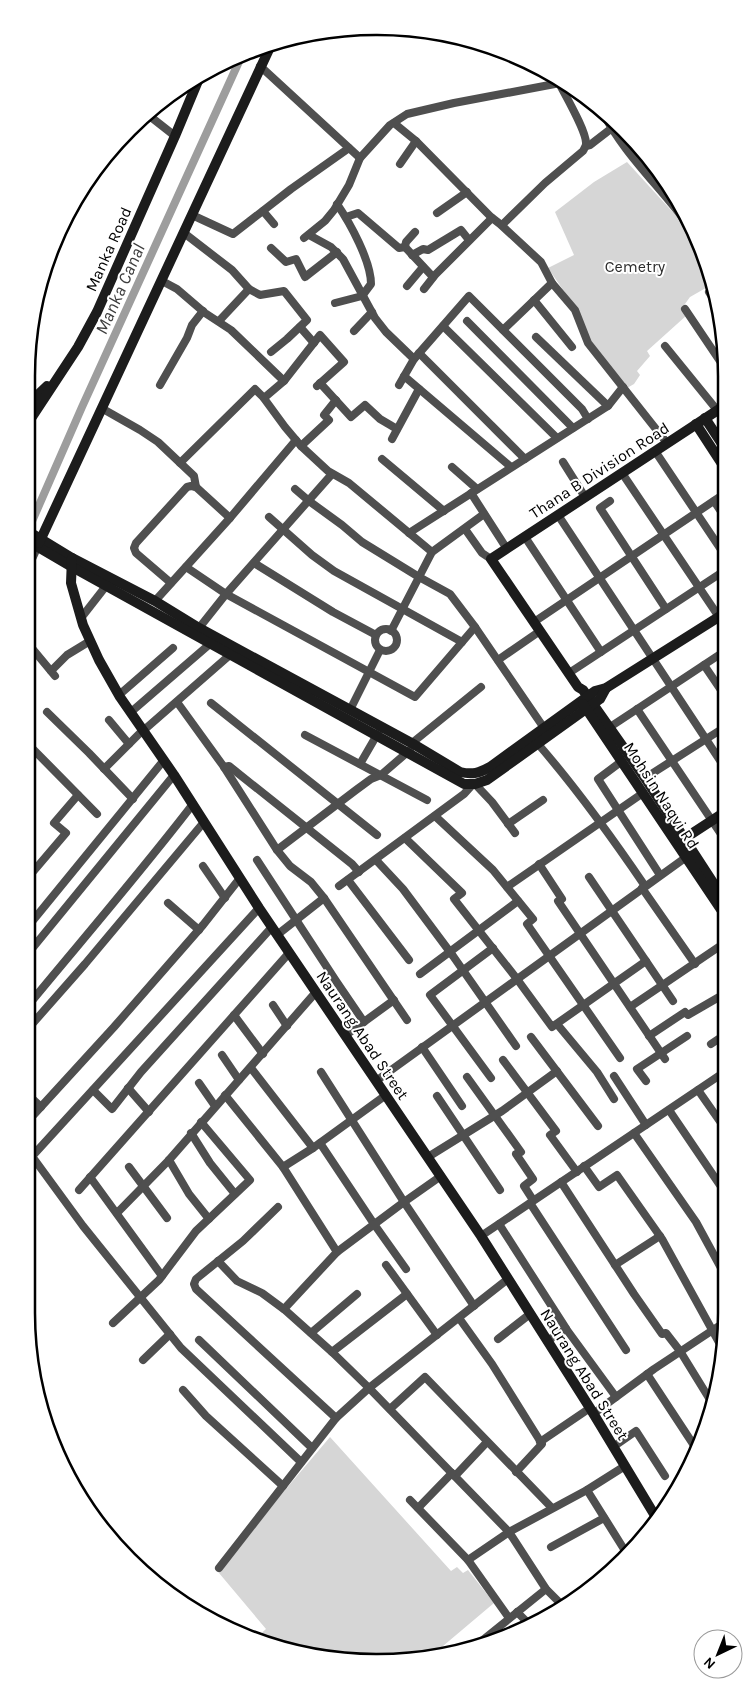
<svg xmlns="http://www.w3.org/2000/svg" width="753" height="1689" viewBox="0 0 753 1689" font-family="Karla,sans-serif">
  <style>
    .green { fill: #d6d6d6 }
    .lines { fill: none; stroke-linecap: round; stroke-linejoin: round }
    .canal { stroke: #9d9d9d; stroke-width: 8 }
    .street { stroke: #4f4f4f; stroke-width: 8 }
    .secondary { stroke: #1c1c1c; stroke-width: 10 }
    .labels { text-anchor: middle; stroke-width: 4; stroke-linejoin: round; paint-order: stroke }
    .street-label { font-size: 16px; fill: #000; stroke: #fff }
    .park-label { font-size: 16px; fill: #2d2d2d; stroke: #fff }
    .water-label { font-size: 18px; font-style: italic; fill: #3e3e3e; stroke: #fff }
    .rim { fill: none; stroke: #000; stroke-width: 2.5 }
  </style>
  <rect width="100%" height="100%" fill="#fff"/>
  <!-- green -->
  <g class="green">
    <path d="M627 162 700 242 711 285 690 297 682 308 687 315 647 351 650 356 637 371 640 375 634 384 627 388 591 341 577 310 548 268 574 255 555 212 594 182Z"/>
    <path d="M330 1437 451 1571 457 1567 463 1573 468 1570 494 1603 430 1657 376 1663 308 1656 257 1637 266 1629 219 1573 280 1496Z"/>
  </g>
  <g class="lines">
    <!-- canal -->
    <path class="canal" d="M26 535 82 407 242 55"/>
    <!-- street -->
    <g class="street">
      <path d="M260 66 360 158"/>
      <path d="M602 111C621 149 653 180 679 213 687 223 691 238 701 245"/>
      <path d="M147 114 175 136"/>
      <path d="M394 123 416 141 491 217 500 224 541 262 552 283 575 310 588 343 667 443"/>
      <path d="M586 146 590 145 612 128"/>
      <path d="M400 164 416 141"/>
      <path d="M263 211 274 224"/>
      <path d="M437 213 467 192"/>
      <path d="M192 215 233 234 291 189 349 148"/>
      <path d="M346 217 358 213 399 248 405 247 433 277"/>
      <path d="M502 225 545 183 583 151C584 149 586 146 586 144 587 132 565 95 559 83"/>
      <path d="M184 233 232 270 249 289 260 295 284 291 307 320 287 339 271 352"/>
      <path d="M309 235 331 247 343 259 375 318 386 332 414 359"/>
      <path d="M304 238 325 221 334 210 349 185 360 158 390 125 407 114 454 103 560 83"/>
      <path d="M405 247 406 242 415 232"/>
      <path d="M271 248 286 262 296 259 305 277 337 252"/>
      <path d="M412 255 423 249 428 250 461 230 469 240"/>
      <path d="M162 281 177 289 205 313 231 330 284 381"/>
      <path d="M407 286 423 267"/>
      <path d="M424 289 435 275 492 218"/>
      <path d="M709 292 716 303"/>
      <path d="M534 300 572 347"/>
      <path d="M335 303 362 296 371 284C371 261 350 223 337 204"/>
      <path d="M685 309 724 367"/>
      <path d="M219 321 249 289"/>
      <path d="M467 321 573 428"/>
      <path d="M443 326 557 438"/>
      <path d="M300 327 314 343"/>
      <path d="M503 330 552 283"/>
      <path d="M354 331 372 312"/>
      <path d="M536 337 608 406"/>
      <path d="M665 346 717 410"/>
      <path d="M419 353 525 459"/>
      <path d="M404 376 511 467"/>
      <path d="M320 383 351 417 365 405 380 419 397 429"/>
      <path d="M160 385 187 338 192 325 203 311"/>
      <path d="M399 385 414 359 469 296 582 409 588 419"/>
      <path d="M264 398 284 381 320 335 344 362 317 386"/>
      <path d="M103 409 140 430 158 442 194 476 196 487"/>
      <path d="M392 439 419 389"/>
      <path d="M301 446 329 420 324 415 336 400"/>
      <path d="M655 451 724 554"/>
      <path d="M382 459 444 511"/>
      <path d="M563 462 585 497"/>
      <path d="M180 463 255 389 263 397 285 427 301 446 328 471 349 483 432 552"/>
      <path d="M452 467 477 489"/>
      <path d="M622 473 719 617"/>
      <path d="M295 489 309 501 342 525 362 542 419 577 450 594 475 627 544 728"/>
      <path d="M471 493 507 549"/>
      <path d="M610 501 600 508 666 609"/>
      <path d="M714 501 724 516"/>
      <path d="M558 515 725 768"/>
      <path d="M269 517 312 555 334 571 462 642"/>
      <path d="M465 529 482 553 491 559"/>
      <path d="M409 533 608 406 623 387"/>
      <path d="M525 537 601 652"/>
      <path d="M254 563 333 612 376 635"/>
      <path d="M186 567 226 594 415 697 475 627"/>
      <path d="M26 572 38 546"/>
      <path d="M171 583 136 553 134 548 136 543 187 487 191 486 196 487 230 518"/>
      <path d="M155 601 230 518 296 440"/>
      <path d="M81 618 106 586"/>
      <path d="M534 622 724 494"/>
      <path d="M199 628 226 594 332 474"/>
      <circle cx="386" cy="640" r="11"/>
      <path d="M391 631 432 552 484 514"/>
      <path d="M26 641 55 676"/>
      <path d="M498 660 540 631"/>
      <path d="M704 665 725 696"/>
      <path d="M51 671 67 655 90 641"/>
      <path d="M569 673 724 571"/>
      <path d="M119 695 173 648"/>
      <path d="M177 702 224 767 277 850 290 866 311 882 324 898 407 1020"/>
      <path d="M211 703 377 835"/>
      <path d="M637 709 725 840"/>
      <path d="M350 710 380 650"/>
      <path d="M47 712 89 753 133 799"/>
      <path d="M131 712 211 643"/>
      <path d="M109 720 129 744"/>
      <path d="M610 727 725 651"/>
      <path d="M144 730 231 654"/>
      <path d="M305 735 427 800"/>
      <path d="M26 742 97 814"/>
      <path d="M412 743 481 687"/>
      <path d="M538 744C578 790 611 836 645 886"/>
      <path d="M622 761 598 779 660 875"/>
      <path d="M360 764 378 733"/>
      <path d="M224 767 229 766 352 864 359 872"/>
      <path d="M104 769 144 729"/>
      <path d="M645 778 725 727"/>
      <path d="M475 784 492 802 515 833"/>
      <path d="M435 816 493 870 533 919 527 924 620 1058"/>
      <path d="M508 824 543 800"/>
      <path d="M405 838 462 893 454 899 517 979 552 1027 646 961"/>
      <path d="M277 850 356 790 371 779 381 775 410 750"/>
      <path d="M257 860 336 981 364 1022"/>
      <path d="M376 860 403 889 453 956 516 1046"/>
      <path d="M539 864 562 899 558 901 665 1059"/>
      <path d="M203 866 225 898"/>
      <path d="M589 877 673 1001"/>
      <path d="M26 880 66 833 54 823 78 795"/>
      <path d="M348 880 409 960"/>
      <path d="M339 886 464 794 473 784"/>
      <path d="M507 887 643 793"/>
      <path d="M642 888 695 964"/>
      <path d="M168 903 199 930"/>
      <path d="M26 929 164 760"/>
      <path d="M277 935 324 898"/>
      <path d="M26 956 174 775"/>
      <path d="M420 974 518 901"/>
      <path d="M273 1005 287 1026"/>
      <path d="M630 1007 726 942"/>
      <path d="M26 1008C82 940 140 873 193 804"/>
      <path d="M234 1015 263 1054"/>
      <path d="M557 1024 597 1072 614 1099"/>
      <path d="M26 1031 85 964 204 822"/>
      <path d="M346 1035 394 1000"/>
      <path d="M649 1036 685 1012 688 1015 726 993"/>
      <path d="M531 1037 598 1126"/>
      <path d="M711 1044 726 1034"/>
      <path d="M422 1047 462 1106"/>
      <path d="M222 1055 239 1080"/>
      <path d="M503 1060 556 1131 550 1135 577 1172"/>
      <path d="M251 1068 313 1148"/>
      <path d="M321 1072 404 1202 474 1306"/>
      <path d="M614 1076 646 1125"/>
      <path d="M467 1077 521 1152 516 1154 533 1179 524 1186 533 1200"/>
      <path d="M491 1078 430 995 493 948"/>
      <path d="M376 1081 685 858"/>
      <path d="M646 1081 637 1069 687 1036"/>
      <path d="M199 1083 215 1106"/>
      <path d="M128 1088 149 1112"/>
      <path d="M93 1090 112 1109 141 1072 272 927"/>
      <path d="M698 1090 726 1130"/>
      <path d="M26 1093 41 1107"/>
      <path d="M225 1095 283 1167 337 1252"/>
      <path d="M437 1096 500 1190"/>
      <path d="M669 1110 726 1194"/>
      <path d="M26 1118 28 1121 114 1027 203 925 240 878"/>
      <path d="M191 1133 210 1163 235 1194"/>
      <path d="M634 1133 696 1222 727 1279"/>
      <path d="M320 1143 374 1224 406 1269"/>
      <path d="M26 1148 83 1226 181 1348 301 1462"/>
      <path d="M428 1157 502 1111 557 1071"/>
      <path d="M169 1160 189 1194 209 1219"/>
      <path d="M26 1163 259 908"/>
      <path d="M584 1166 599 1187 617 1175 662 1239 721 1346"/>
      <path d="M129 1167 167 1218"/>
      <path d="M283 1167 313 1148 386 1095"/>
      <path d="M90 1177 162 1276"/>
      <path d="M561 1182 634 1294 662 1334 666 1333 680 1351 712 1403"/>
      <path d="M79 1190 289 953"/>
      <path d="M530 1203 626 1350"/>
      <path d="M278 1207 243 1241 196 1279 194 1284 196 1289 336 1418"/>
      <path d="M117 1213 169 1160 316 992"/>
      <path d="M499 1224 567 1330 616 1397"/>
      <path d="M481 1236 726 1071"/>
      <path d="M218 1261 237 1281 262 1293 285 1310 332 1352 369 1388 509 1532 546 1589 563 1606"/>
      <path d="M386 1265 437 1335"/>
      <path d="M615 1265 660 1236"/>
      <path d="M284 1309 337 1252 404 1202 441 1176"/>
      <path d="M459 1318 492 1364 542 1444 516 1472"/>
      <path d="M113 1323 159 1280 196 1231 250 1180 201 1122"/>
      <path d="M311 1333 357 1294"/>
      <path d="M498 1339 530 1314"/>
      <path d="M199 1340 312 1448"/>
      <path d="M547 1341 566 1329"/>
      <path d="M332 1352 407 1294"/>
      <path d="M143 1360 170 1334"/>
      <path d="M647 1374 697 1450"/>
      <path d="M183 1390 206 1416 283 1486"/>
      <path d="M390 1409 425 1377 552 1508"/>
      <path d="M593 1414 654 1369 725 1322"/>
      <path d="M540 1442 590 1408"/>
      <path d="M613 1447 636 1431 665 1476"/>
      <path d="M455 1476 487 1442"/>
      <path d="M587 1490 627 1554"/>
      <path d="M410 1500 468 1560 509 1618"/>
      <path d="M418 1508 452 1473"/>
      <path d="M654 1514 669 1503"/>
      <path d="M551 1547 604 1518"/>
      <path d="M468 1560 509 1532 587 1490 625 1466"/>
      <path d="M219 1568 336 1418 369 1388 508 1279"/>
      <path d="M517 1612 529 1624"/>
      <path d="M479 1643 546 1589"/>
    </g>
    <!-- secondary -->
    <g class="secondary">
      <path d="M26 406 47 386"/>
      <path d="M724 406 491 559 578 687 583 690 645 778 725 901"/>
      <path d="M705 418 724 447"/>
      <path d="M696 424 724 467"/>
      <path d="M26 426 78 347 97 312 175 136 200 76"/>
      <path d="M26 530 72 558 155 601 199 628 415 745 460 772C473 775 479 773 490 767L595 691 606 688 725 613"/>
      <path d="M26 540 72 567 464 784H475L487 780 600 699 606 688"/>
      <path d="M39 543 272 43"/>
      <path d="M72 558 71 583 83 625 99 660 120 697 174 775 259 908 481 1236 590 1408 657 1519"/>
      <path d="M583 704 726 917"/>
      <path d="M679 842 725 812"/>
    </g>
  </g>
  <g class="labels">
    <!-- street labels -->
    <g class="street-label">
      <text transform="translate(108 249) rotate(-66)" y="6">Manka Road</text>
      <text transform="translate(599 470) rotate(-33)" y="6">Thana B Division Road</text>
      <text transform="translate(662 795) rotate(57)" y="6">Mohsin Naqvi Rd</text>
      <text transform="translate(363 1035) rotate(56)" y="6">Naurang Abad Street</text>
      <text transform="translate(585 1374) rotate(58)" y="6">Naurang Abad Street</text>
    </g>
    <!-- park labels -->
    <g class="park-label">
      <text x="635" y="272">Cemetry</text>
    </g>
    <!-- water labels -->
    <g class="water-label">
      <text transform="translate(120 289) rotate(-66)" y="6">Manka Canal</text>
    </g>
  </g>
  <!-- crop -->
  <path d="M0 0H753V1689H0ZM376 35H377A341 341 0 0 1 718 376V1313A341 341 0 0 1 377 1654H376A341 341 0 0 1 35 1313V376A341 341 0 0 1 376 35Z" fill="#fff" fill-rule="evenodd"/>
  <path class="rim" d="M376 35H377A341 341 0 0 1 718 376V1313A341 341 0 0 1 377 1654H376A341 341 0 0 1 35 1313V376A341 341 0 0 1 376 35Z"/>
  <!-- north arrow -->
  <g transform="translate(718 1654) rotate(223)"><circle r="24" fill="#ffffff" stroke="#999999"/>
  <path d="M0-4L9 19L0 12L-9 19Z" fill="#000000"/>
  <text y="-8" font-size="14" font-weight="bold" text-anchor="middle" fill="#000000">N</text>
  </g>
</svg>
